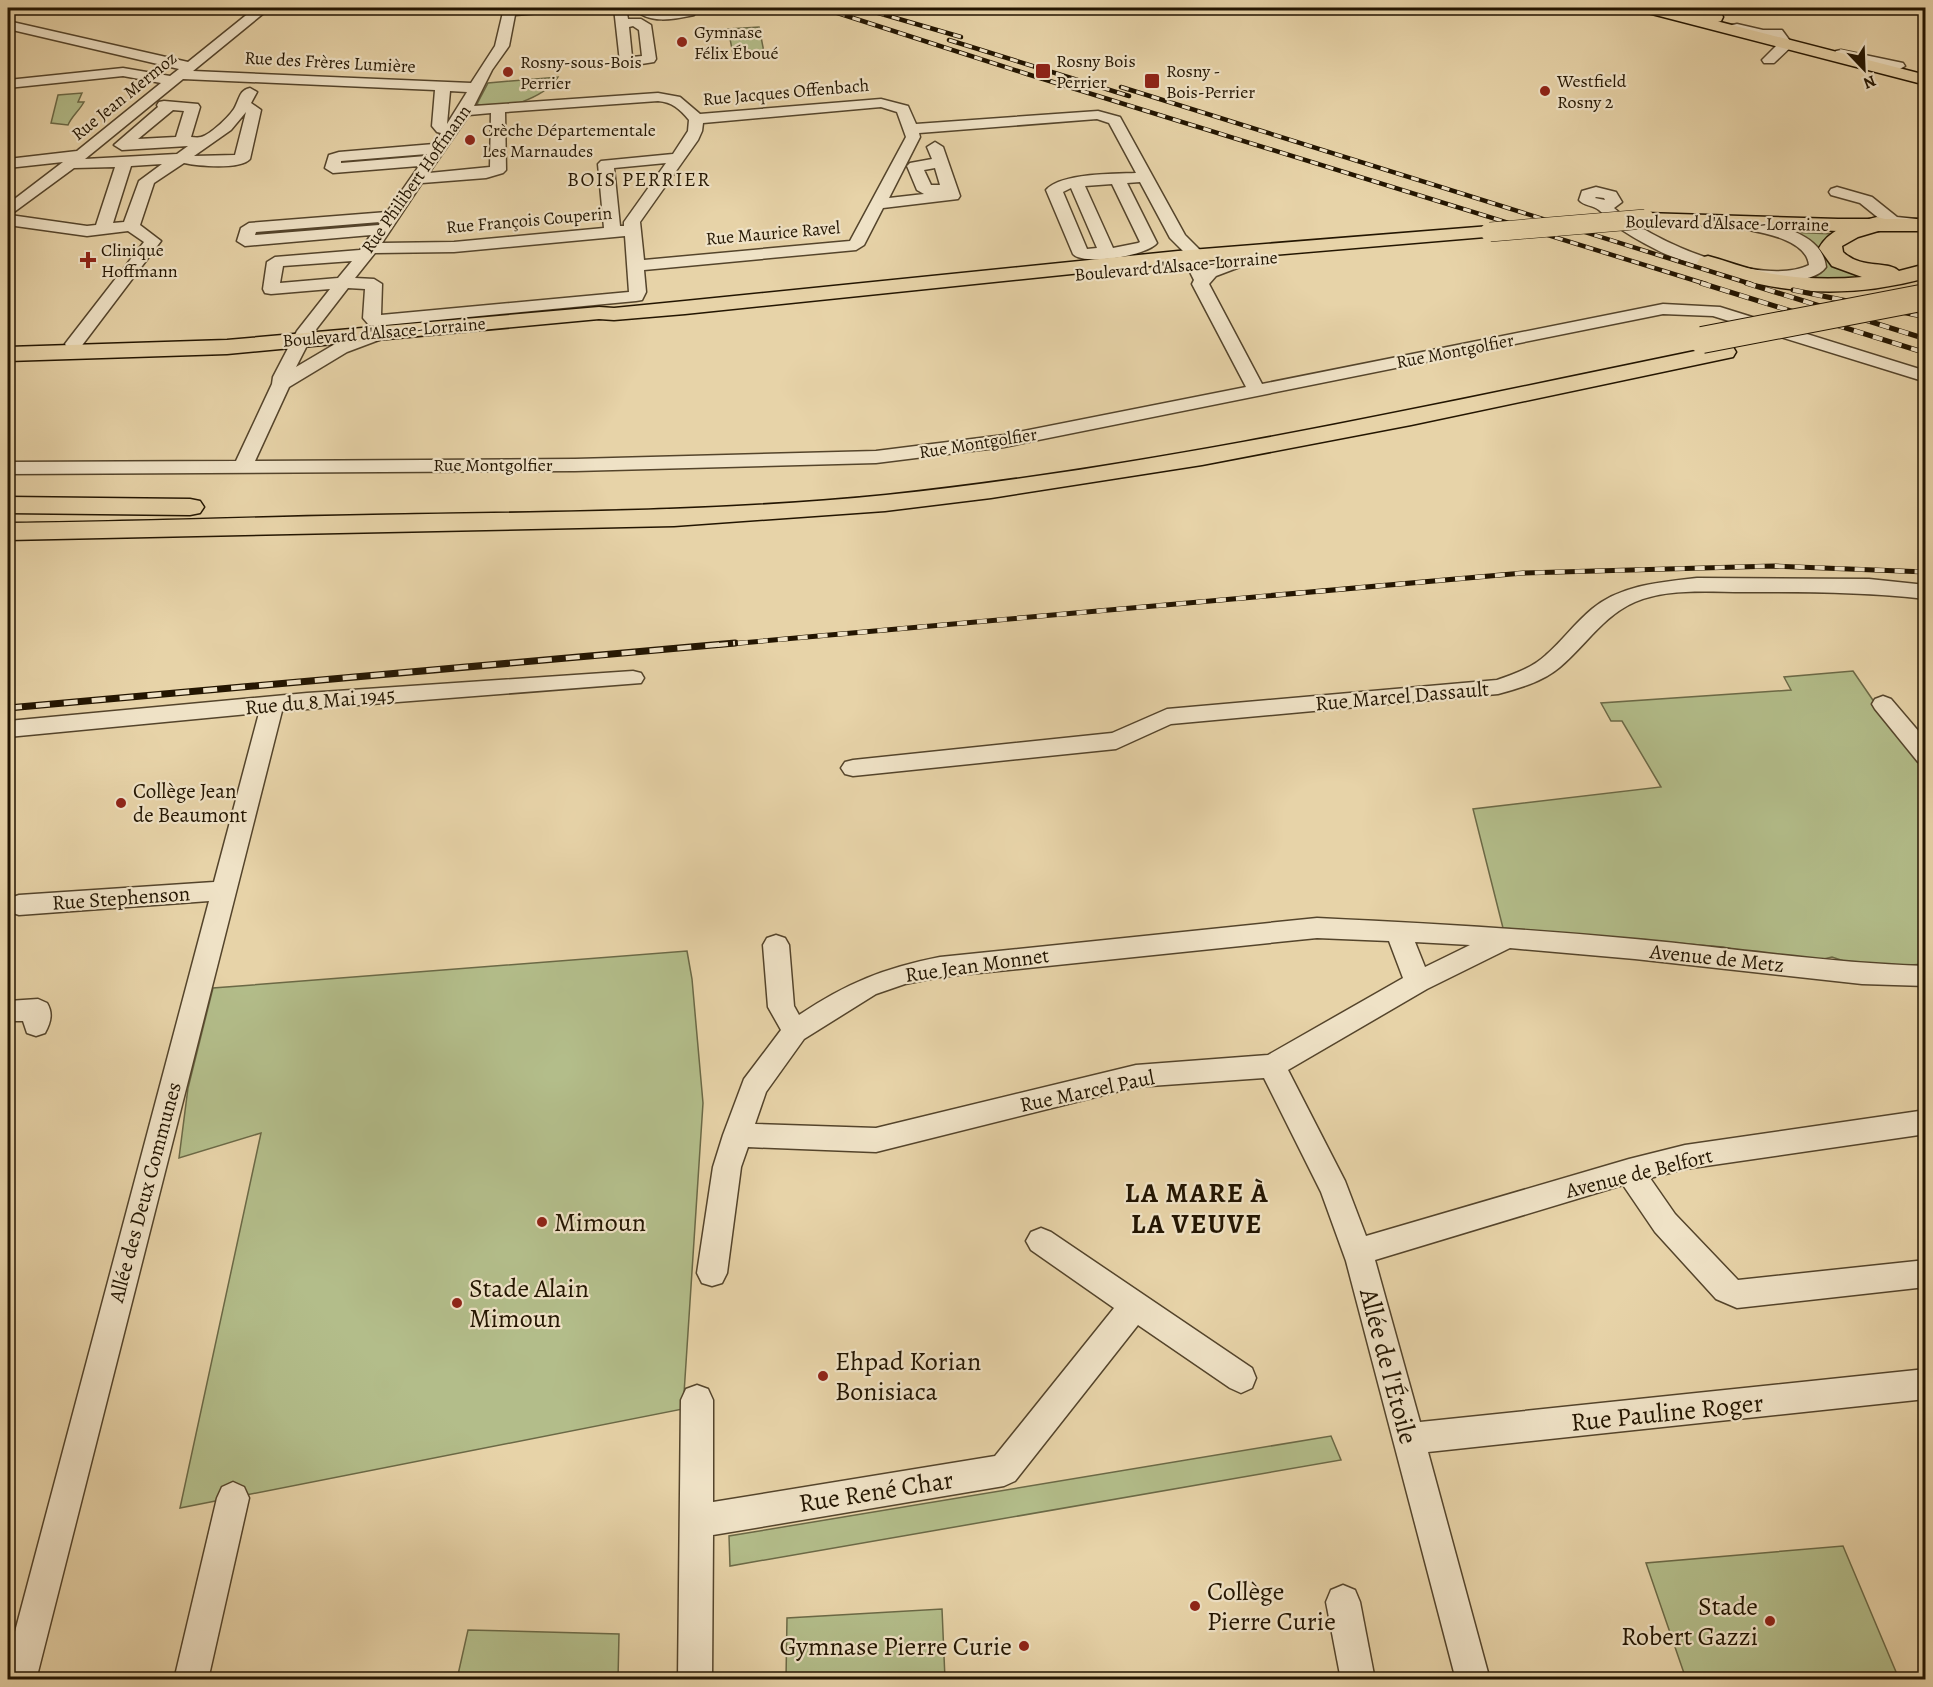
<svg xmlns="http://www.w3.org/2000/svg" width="1933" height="1687" viewBox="0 0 1933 1687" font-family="Alegreya,serif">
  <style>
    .green { fill: #b3bd8a; stroke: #6b6946; stroke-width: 1.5 }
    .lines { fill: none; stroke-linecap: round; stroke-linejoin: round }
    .minor-casing { stroke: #54442b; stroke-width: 3 }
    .major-casing { stroke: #231501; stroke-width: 3 }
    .highway-casing { stroke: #231501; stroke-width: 3 }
    .minor { fill: #efe2c6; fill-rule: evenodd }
    .major { fill: #e7d3a8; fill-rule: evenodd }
    .highway { fill: #e7d3a8; fill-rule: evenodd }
    .rail-far2-casing { stroke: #231501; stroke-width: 4.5 }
    .rail-far1-casing { stroke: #231501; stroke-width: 5 }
    .rail-casing { stroke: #231501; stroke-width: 7 }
    .rail-far2 { stroke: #efe2c6; stroke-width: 3; stroke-dasharray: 8; stroke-linecap: butt }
    .rail-far1 { stroke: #efe2c6; stroke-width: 4; stroke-dasharray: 10; stroke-linecap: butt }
    .rail { stroke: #efe2c6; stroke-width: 4.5; stroke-dasharray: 14; stroke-linecap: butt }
    .major-bridge-casing { stroke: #231501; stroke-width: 20; stroke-linecap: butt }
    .highway-bridge-casing { stroke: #231501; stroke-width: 28; stroke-linecap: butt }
    .major-bridge { stroke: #e7d3a8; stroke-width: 19 }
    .highway-bridge { stroke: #e7d3a8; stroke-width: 26 }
    .poi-dot { fill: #8f2418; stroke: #efe2c6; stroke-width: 2 }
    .labels { text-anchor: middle; stroke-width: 4.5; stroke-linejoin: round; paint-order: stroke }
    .far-poi-label { font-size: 18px; fill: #231501; stroke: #efe2c6; text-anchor: start }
    .far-street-label { font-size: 18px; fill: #231501; stroke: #efe2c6 }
    .far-quarter-label { font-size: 20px; letter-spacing: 1.5px; fill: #231501; stroke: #efe2c6 }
    .street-label { font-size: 21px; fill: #231501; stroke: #efe2c6 }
    .poi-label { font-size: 21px; fill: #231501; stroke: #efe2c6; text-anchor: start }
    .near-poi-label { font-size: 26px; fill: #231501; stroke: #efe2c6; text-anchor: start }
    .near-street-label { font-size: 26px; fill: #231501; stroke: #efe2c6 }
    .district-label { font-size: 27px; font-weight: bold; letter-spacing: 1.5px; fill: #231501; stroke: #efe2c6 }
  </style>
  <rect width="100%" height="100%" fill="#e7d3a8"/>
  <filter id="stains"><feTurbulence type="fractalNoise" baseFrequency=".00333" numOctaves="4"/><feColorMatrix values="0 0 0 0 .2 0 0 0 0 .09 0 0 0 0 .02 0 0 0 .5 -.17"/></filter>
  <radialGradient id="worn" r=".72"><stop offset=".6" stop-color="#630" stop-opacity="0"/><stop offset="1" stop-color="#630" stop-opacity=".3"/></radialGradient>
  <!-- green -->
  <g class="green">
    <path d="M759 27 764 52 733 54 728 29Z"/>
    <path d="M558 77C547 97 498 115 477 104L488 83Z"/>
    <path d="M82 93 78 102H84C79 111 72 116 68 125L51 123 58 95Z"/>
    <path d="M1785 232 1835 234 1823 247 1884 278 1794 281 1820 273 1824 266C1821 244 1803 239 1785 232Z"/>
    <path d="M1853 671 1892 728 1925 771V964L1881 967 1853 964 1832 957 1824 959 1815 966 1723 947 1503 928 1473 809 1661 787 1622 721H1611L1601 703 1791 690 1784 677Z"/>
    <path d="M687 951 692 979 703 1103 683 1409 180 1508 261 1133 179 1158 188 1088 213 988Z"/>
    <path d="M1331 1436 1341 1460 730 1566 729 1536Z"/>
    <path d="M1843 1546 1899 1679H1686L1646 1563Z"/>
    <path d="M942 1609 945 1679H786L787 1618Z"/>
    <path d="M468 1630 619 1634 618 1679H457Z"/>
  </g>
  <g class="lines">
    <!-- minor casing -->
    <g class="minor-casing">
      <g id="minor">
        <path d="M255 8H270L193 71 471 83 495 46 504 8H559L553 12 515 15 509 46 492 70 474 106 658 93 680 97 700 114 881 99 908 106 916 124 1098 111 1120 117 1185 235 1200 250 1205 268 1239 256 1247 261 1245 265 1216 276 1209 284 1262 384 1663 304 1720 307 1926 371V382L1713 316 1663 314 1004 447 876 463 575 471 8 474V462L236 461 272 384 273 377 297 331 330 289 271 294 265 293 263 289 267 262 275 257 360 250 371 235 245 246 237 241 241 228 249 223 387 212 419 166 333 173 325 168 329 155 339 152 434 144 441 133 437 132 432 126 435 90 183 79 85 159 177 154 188 146 122 150 114 145 158 107 157 105 159 102 164 101 198 104 200 107 191 137C194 137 197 138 201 137 210 135 233 114 236 105 240 97 240 90 250 88L257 92 251 103 261 110 250 159C240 170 198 166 184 163L154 183 140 225 161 241 80 348H68L65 344 68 340 144 242 128 231 87 236 8 225V204L63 162 8 168V159L77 151 161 83 123 76 8 88V80L123 68 170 76 179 69 8 29V21L188 62ZM450 91 467 92 447 124ZM658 101C672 102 680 109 689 120L688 131 673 154 601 161 598 164 604 228 454 242 382 243 422 183 486 178 503 173 506 170 505 112ZM881 107 897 112 906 137 850 241 644 260 640 222 698 140 702 131 703 123ZM173 110 184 111 176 137 138 139ZM246 112 235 155 194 156 231 130ZM491 113 490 167 429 173 469 115ZM1097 119 1109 123 1136 173C1114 174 1060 173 1046 190L1073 254C1083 266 1147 256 1157 243L1127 183 1140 182 1170 238 1184 252 1189 270 1194 280 1192 284 1246 387 1004 435 876 451 575 459 255 461 289 387 347 352 387 337 390 333 387 329H375L335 344 296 367 314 332 348 288 365 289 363 318 369 325 375 326 636 301 642 300 646 292 644 270 856 250 864 245 883 208 958 199 960 196 943 147 935 142 927 147 932 159 910 163 907 166 917 190 924 194 889 198 920 137 919 133ZM427 154 426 156 341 163V161ZM666 163 624 222V226H620L614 168ZM162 164 139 181 124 222 113 223 131 166ZM115 167 96 225 87 226 10 215 74 168ZM935 168 940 185H931L924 170ZM1112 184 1140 242 1138 243 1113 248 1085 186ZM1071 188 1097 248 1087 249 1063 192ZM380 222 379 225 255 235 256 232ZM625 236 629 292 381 315 382 284 374 279 355 278 375 253 454 252ZM352 261 338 278 280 283 283 266Z"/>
        <path d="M614 8H626L628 19H641L651 25 656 59 654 62 629 66 620 62ZM633 26 639 30 642 56 632 57 629 27Z"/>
        <path d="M634 8H649L664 11 699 8 694 15C675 19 648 25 634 8Z"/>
        <path d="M1737 24 1763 30H1782L1793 45 1774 63H1764L1762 60 1778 44 1773 37 1763 38 1732 31 1730 28 1732 25Z"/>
        <path d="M1841 50 1903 63 1905 66 1898 70 1836 57 1834 54 1836 51Z"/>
        <path d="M1596 187 1616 192 1622 202 1614 208C1651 242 1761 288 1809 265 1806 235 1748 231 1725 225L1723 222 1725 219 1731 217C1762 223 1822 228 1826 267 1803 299 1690 266 1659 251 1643 243 1627 234 1612 223 1608 219 1604 214 1599 210 1593 205 1584 206 1579 200L1582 191ZM1596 197 1604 198 1605 200 1595 198Z"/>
        <path d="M1837 187 1872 197 1897 217 1926 220V226L1886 224 1860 203 1831 195 1829 192 1831 189Z"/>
        <path d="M1697 578 1869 579 1926 585V599C1865 592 1805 592 1743 592 1709 592 1667 588 1635 602 1603 616 1586 645 1560 667 1542 682 1520 688 1498 694L1171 724 1116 749 853 776 845 774 841 768 845 762 853 760 1112 733 1167 709 1497 680C1514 674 1532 668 1546 655 1562 641 1575 623 1592 609 1621 585 1661 582 1697 578Z"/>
        <path d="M633 671 641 673 644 678 641 683 282 711 36 1680H8V1658L209 901 19 915 10 912 8 903 10 898 19 895 214 882 259 713 8 737V721L307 693Z"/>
        <path d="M1883 696 1891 699 1926 740V764L1918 762 1875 709 1872 704 1875 699Z"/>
        <path d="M1317 918C1423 923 1529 929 1635 939 1732 948 1828 963 1926 966V986L1862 984 1635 959 1510 948 1427 989 1288 1070 1345 1181 1366 1236 1629 1159 1685 1145 1926 1110V1134L1685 1169 1650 1178 1675 1214 1738 1280 1926 1260V1287L1737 1308 1716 1299 1655 1232 1623 1185 1375 1260 1420 1422 1926 1369V1399L1428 1452 1490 1680H1456L1346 1261 1321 1192 1264 1078 1136 1087 876 1152 748 1147 741 1167 727 1273 722 1283 712 1286 702 1283 697 1273 713 1167 723 1135 744 1079 781 1030 768 1007 763 945 767 938 776 935 785 938 789 945 794 1006 799 1015C847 983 884 968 940 957ZM1317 938 1389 941 1403 978 1268 1055 1136 1065 876 1128 755 1124 766 1092 804 1039 876 994 905 984 940 977ZM1415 942 1470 945 1425 967Z"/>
        <path d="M38 999 47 1003C53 1013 51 1022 45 1033L36 1036 27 1033 23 1021H8V1001Z"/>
        <path d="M1041 1228 1051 1232 1252 1368 1256 1378 1252 1388 1241 1393 1230 1388 1138 1325 1015 1481 1004 1486 713 1535 712 1680H678L681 1400 686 1389 697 1385 708 1389 713 1400V1502L995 1456 1114 1308 1031 1250 1026 1241 1031 1232Z"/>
        <path d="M233 1482 244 1487 249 1498 208 1680H174L217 1498 222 1487Z"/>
        <path d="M1343 1585 1355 1590 1360 1602 1375 1680H1341L1326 1602 1331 1590Z"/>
      </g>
    </g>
    <!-- major casing -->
    <g class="major-casing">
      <g id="major">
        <path d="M1642 8H1666L1926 75V85L1644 12Z"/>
        <path d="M1645 213 1838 219H1926V231H1838L1638 223 1635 219 1638 215Z"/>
        <path d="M1490 226 1497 228 1500 232 1497 236 1178 263 685 314 614 320 599 319 227 354 8 361V347L227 340 599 307 614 308 685 301 1178 251Z"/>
      </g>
    </g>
    <!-- highway casing -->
    <g class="highway-casing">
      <g id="highway">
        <path d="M1672 8H1700L1721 13 1723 17 1721 21 1714 23 1675 12Z"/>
        <path d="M1877 217 1885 219 1888 224 1885 229 1858 237 1842 246 1843 252C1862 270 1887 260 1899 271L1926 264V278C1844 300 1779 294 1700 268L1697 263 1700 258 1708 256C1727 261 1744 268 1763 272 1796 279 1829 280 1862 277L1832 266 1819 248C1831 227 1854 223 1877 217Z"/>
        <path d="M1724 345 1733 347 1736 352 1733 357 1411 425 1202 465 991 498 885 511 674 526 8 540V523C130 522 251 517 373 515 544 512 715 512 886 495 1168 465 1446 402 1724 345Z"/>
        <path d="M8 497 190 499 200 501 204 507 200 513 190 515 8 513Z"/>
      </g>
    </g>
    <!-- minor -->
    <use href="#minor" class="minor"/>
    <!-- major -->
    <use href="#major" class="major"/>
    <!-- highway -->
    <use href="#highway" class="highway"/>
    <!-- rail-far2 casing -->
    <g class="rail-far2-casing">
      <g id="rail-far2">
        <path d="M822 8 1027 74 1706 284"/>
        <path d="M861 8 961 37"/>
        <path d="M949 40 1129 96"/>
        <path d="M1121 87 1751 284"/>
      </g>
    </g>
    <!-- rail-far1 casing -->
    <g class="rail-far1-casing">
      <g id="rail-far1">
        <path d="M1701 283 1926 353"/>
        <path d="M1746 283 1926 339"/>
        <path d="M1793 290 1926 317"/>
        <path d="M718 645 1523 573 1774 566 1926 572"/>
      </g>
    </g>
    <!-- rail casing -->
    <g class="rail-casing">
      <path id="rail" d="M8 708 735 643"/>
    </g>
    <!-- rail-far2 -->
    <use href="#rail-far2" class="rail-far2"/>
    <!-- rail-far1 -->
    <use href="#rail-far1" class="rail-far1"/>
    <!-- rail -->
    <use href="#rail" class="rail"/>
    <!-- major-bridge casing -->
    <g class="major-bridge-casing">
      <path id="major-bridge" d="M1490 232 1645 219"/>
    </g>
    <!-- highway-bridge casing -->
    <g class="highway-bridge-casing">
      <path id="highway-bridge" d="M1702 340 1926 297"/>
    </g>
    <!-- major-bridge -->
    <use href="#major-bridge" class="major-bridge"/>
    <!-- highway-bridge -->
    <use href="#highway-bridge" class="highway-bridge"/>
  </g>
  <!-- markers -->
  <g class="poi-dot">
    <circle cx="682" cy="42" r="6"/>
    <rect x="1035" y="63" width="16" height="16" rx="3"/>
    <circle cx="508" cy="72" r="6"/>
    <rect x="1144" y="73" width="16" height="16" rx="3"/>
    <circle cx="1545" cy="91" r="6"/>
    <circle cx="470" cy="140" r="6"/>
    <path d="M85 251h6v6h6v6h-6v6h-6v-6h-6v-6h6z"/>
    <circle cx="121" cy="803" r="6"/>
    <circle cx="542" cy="1222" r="6"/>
    <circle cx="457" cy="1303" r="6"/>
    <circle cx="823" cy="1376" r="6"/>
    <circle cx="1195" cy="1606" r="6"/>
    <circle cx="1770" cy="1621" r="6"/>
    <circle cx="1024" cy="1646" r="6"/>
  </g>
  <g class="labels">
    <!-- far-poi labels -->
    <g class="far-poi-label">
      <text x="694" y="38">Gymnase<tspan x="694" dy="21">Félix Éboué</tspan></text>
      <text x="1056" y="67">Rosny Bois<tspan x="1056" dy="21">Perrier</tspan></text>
      <text x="520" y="68">Rosny-sous-Bois<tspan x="520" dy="21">Perrier</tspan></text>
      <text x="1166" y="77">Rosny -<tspan x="1166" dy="21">Bois-Perrier</tspan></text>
      <text x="1557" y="87">Westfield<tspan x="1557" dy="21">Rosny 2</tspan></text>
      <text x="482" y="136">Crèche Départementale<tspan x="482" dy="21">Les Marnaudes</tspan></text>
      <text x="101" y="256">Clinique<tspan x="101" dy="21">Hoffmann</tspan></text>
    </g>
    <!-- far-street labels -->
    <g class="far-street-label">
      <text transform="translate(330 62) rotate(3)" y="6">Rue des Frères Lumière</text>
      <text transform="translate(786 92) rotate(-5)" y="6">Rue Jacques Offenbach</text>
      <text transform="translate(124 96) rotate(-39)" y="6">Rue Jean Mermoz</text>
      <text transform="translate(416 179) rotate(-55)" y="6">Rue Philibert Hoffmann</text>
      <text transform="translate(529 220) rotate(-5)" y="6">Rue François Couperin</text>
      <text transform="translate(1727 223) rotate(1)" y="6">Boulevard d'Alsace-Lorraine</text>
      <text transform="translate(773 233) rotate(-5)" y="6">Rue Maurice Ravel</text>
      <text transform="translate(1176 266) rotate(-5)" y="6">Boulevard d'Alsace-Lorraine</text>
      <text transform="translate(384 332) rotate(-5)" y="6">Boulevard d'Alsace-Lorraine</text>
      <text transform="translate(1455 351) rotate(-11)" y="6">Rue Montgolfier</text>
      <text transform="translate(978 443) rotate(-9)" y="6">Rue Montgolfier</text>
      <text x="493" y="471">Rue Montgolfier</text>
    </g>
    <!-- far-quarter labels -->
    <g class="far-quarter-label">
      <text x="639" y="186">BOIS PERRIER</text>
    </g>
    <!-- street labels -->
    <g class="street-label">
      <text transform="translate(1402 696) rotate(-5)" y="7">Rue Marcel Dassault</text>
      <text transform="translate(320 701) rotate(-5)" y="7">Rue du 8 Mai 1945</text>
      <text transform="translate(121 898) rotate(-4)" y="7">Rue Stephenson</text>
      <text transform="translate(1717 958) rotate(6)" y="7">Avenue de Metz</text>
      <text transform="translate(977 965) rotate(-8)" y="7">Rue Jean Monnet</text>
      <text transform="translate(1087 1091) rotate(-12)" y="7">Rue Marcel Paul</text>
      <text transform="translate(1639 1173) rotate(-14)" y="7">Avenue de Belfort</text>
      <text transform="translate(145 1192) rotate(-75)" y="7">Allée des Deux Communes</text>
    </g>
    <!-- poi labels -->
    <g class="poi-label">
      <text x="133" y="798">Collège Jean<tspan x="133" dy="24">de Beaumont</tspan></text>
    </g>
    <!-- near-poi labels -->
    <g class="near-poi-label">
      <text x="554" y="1231">Mimoun</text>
      <text x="469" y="1297">Stade Alain<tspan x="469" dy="30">Mimoun</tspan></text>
      <text x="835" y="1370">Ehpad Korian<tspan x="835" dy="30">Bonisiaca</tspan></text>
      <text x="1207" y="1600">Collège<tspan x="1207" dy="30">Pierre Curie</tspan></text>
      <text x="1758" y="1615" text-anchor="end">Stade<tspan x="1758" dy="30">Robert Gazzi</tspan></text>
      <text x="1012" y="1655" text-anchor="end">Gymnase Pierre Curie</text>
    </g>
    <!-- near-street labels -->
    <g class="near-street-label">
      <text transform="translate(1389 1366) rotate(75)" y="9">Allée de l'Étoile</text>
      <text transform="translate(1667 1412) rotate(-6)" y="9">Rue Pauline Roger</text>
      <text transform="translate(876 1491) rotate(-9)" y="9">Rue René Char</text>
    </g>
    <!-- district labels -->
    <g class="district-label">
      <text x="1197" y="1202">LA MARE À<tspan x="1197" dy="31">LA VEUVE</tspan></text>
    </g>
  </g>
  <!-- margin -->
  <rect width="1933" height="1687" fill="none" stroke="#e7d3a8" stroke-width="30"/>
  <rect x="9" y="9" width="1915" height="1669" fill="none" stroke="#231501" stroke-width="3"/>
  <rect x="15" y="15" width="1903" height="1657" fill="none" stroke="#231501" stroke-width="1.5"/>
  <!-- north arrow -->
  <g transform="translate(1864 69) rotate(157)" stroke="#efe2c6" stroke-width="4.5" paint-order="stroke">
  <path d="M0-4.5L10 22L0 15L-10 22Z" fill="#231501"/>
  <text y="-9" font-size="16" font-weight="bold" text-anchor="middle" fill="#231501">N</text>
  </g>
  <rect width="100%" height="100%" filter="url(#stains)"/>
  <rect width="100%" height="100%" fill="url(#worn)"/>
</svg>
